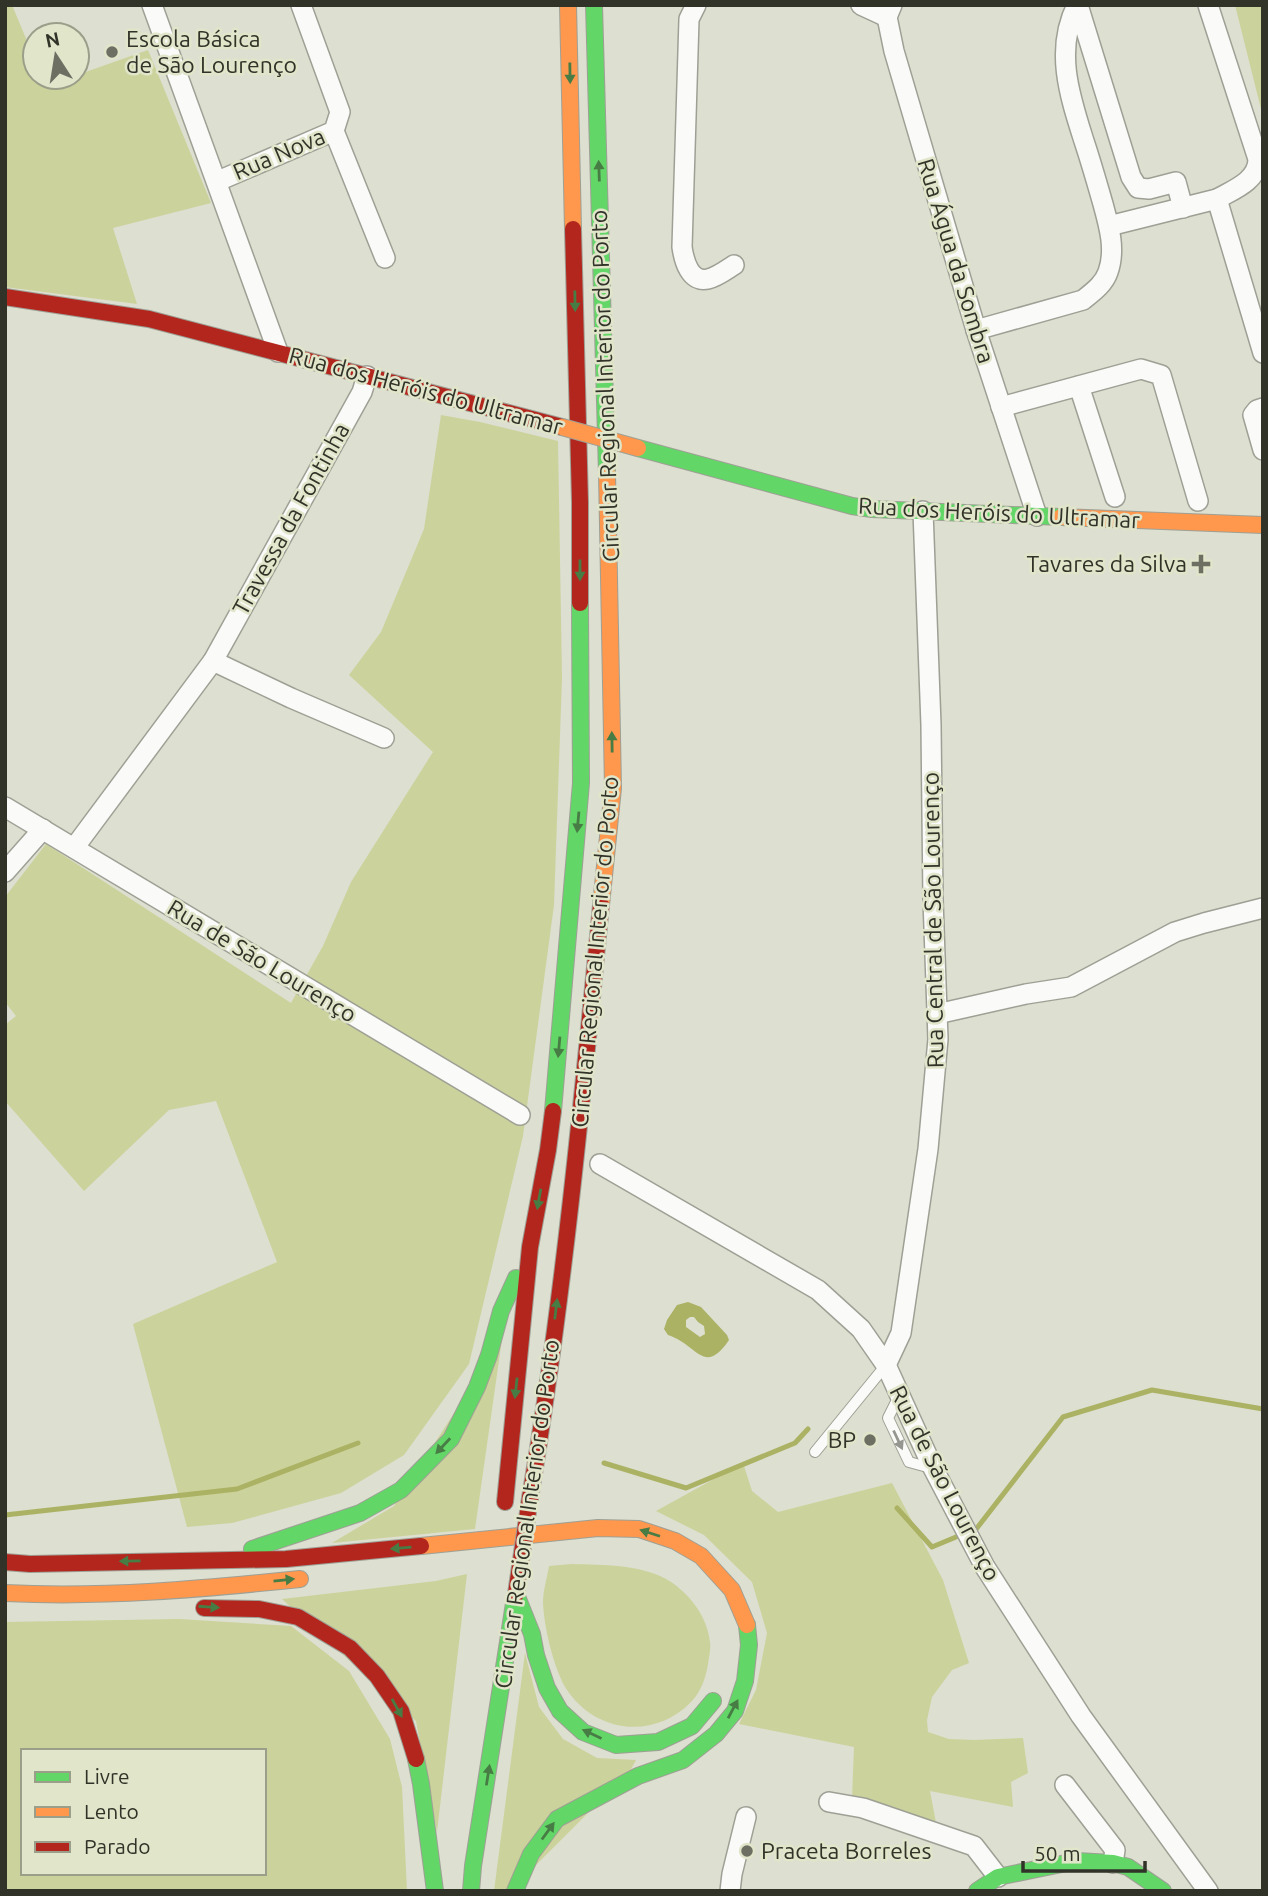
<svg xmlns="http://www.w3.org/2000/svg" width="1268" height="1896" viewBox="0 0 1268 1896" font-family="Ubuntu,sans-serif">
  <style>
    .green { fill: #ccd29b; fill-rule: evenodd }
    .water { fill: #abb264; fill-rule: evenodd }
    .lines { fill: none; stroke-linecap: round; stroke-linejoin: round }
    .stream { stroke: #abb264; stroke-width: 5 }
    .lane-casing { stroke: #9ea095; stroke-width: 12 }
    .street-casing { stroke: #9ea095; stroke-width: 22 }
    .fast-casing { stroke: #9ea095; stroke-width: 18 }
    .slow-casing { stroke: #9ea095; stroke-width: 18 }
    .jam-casing { stroke: #9ea095; stroke-width: 18 }
    .lane { stroke: #fafaf8; stroke-width: 10 }
    .street { stroke: #fafaf8; stroke-width: 19 }
    .fast { stroke: #63d668; stroke-width: 16 }
    .slow { stroke: #ff974d; stroke-width: 16 }
    .jam { stroke: #b3261e; stroke-width: 16 }
    .slow-bridge-casing { stroke: #9ea095; stroke-width: 18; stroke-linecap: butt }
    .jam-bridge-casing { stroke: #9ea095; stroke-width: 18; stroke-linecap: butt }
    .slow-bridge { stroke: #ff974d; stroke-width: 16 }
    .jam-bridge { stroke: #b3261e; stroke-width: 16 }
    .oneway { fill: #487c45 }
    .oneway2 { fill: #969690 }
    .poi-dot { fill: #6d6f63; stroke: #e1e5ca; stroke-width: 2.5 }
    .labels { text-anchor: middle; stroke-width: 5; stroke-linejoin: round; paint-order: stroke }
    .poi-label { font-size: 23px; fill: #313328; stroke: #e1e5ca; text-anchor: start }
    .street-label { font-size: 23px; fill: #313328; stroke: #e1e5ca }
  </style>
  <rect width="100%" height="100%" fill="#dddfd0"/>
  <!-- green -->
  <g class="green">
    <path d="M5 5H12L35 60V77H42L46 86 72 77H77V75L148 50 211 203 113 228 137 304 5 287Z"/>
    <path d="M1235 5H1263V117Z"/>
    <path d="M441 415 480 422 558 441 562 678 554 905 523 1136 469 1364 404 1455 341 1493 232 1523 187 1527 133 1324 277 1262 216 1101 169 1110 84 1191 5 1101V1025L16 1016 5 1002V897L46 844 291 1003 323 946 351 882 433 752 349 675 381 632 424 529Z"/>
    <path d="M502 1339 475 1529 332 1543 394 1506Z"/>
    <path d="M743 1463 752 1491 778 1512 892 1483 943 1580 969 1663 952 1670 932 1697 927 1720 928 1732 949 1739 974 1740 1023 1738 1028 1773 1011 1782 1013 1807 930 1791 936 1823 852 1798 854 1747 739 1724 756 1690 767 1633 752 1582 704 1535 656 1511Z"/>
    <path d="M572 1564C603 1565 638 1564 666 1579 689 1592 707 1616 710 1642 711 1649 709 1657 708 1664 706 1677 701 1692 691 1702 654 1740 596 1733 567 1690 554 1670 544 1627 543 1603 543 1591 547 1578 549 1566Z"/>
    <path d="M467 1574 437 1832 416 1721 282 1599 436 1581Z"/>
    <path d="M179 1619 291 1626 349 1671 390 1739 402 1787 407 1891H5V1667L7 1652 5 1622ZM23 1751H264V1873H23Z"/>
    <path d="M525 1653 539 1707 563 1739 597 1758 636 1760 630 1771 510 1891H494Z"/>
  </g>
  <!-- water -->
  <path class="water" d="M688 1302 701 1307 727 1335 729 1340C704 1377 697 1344 668 1335L664 1329 667 1320 677 1305ZM690 1317H694L698 1322 704 1326 705 1334 700 1337 686 1327V1320Z"/>
  <g class="lines">
    <!-- stream -->
    <g class="stream">
      <path d="M604 1463 686 1488 795 1443 808 1429"/>
      <path d="M897 1508 932 1547 956 1537"/>
      <path d="M5 1515 237 1489 358 1443"/>
      <path d="M977 1528 1063 1417 1152 1390 1263 1409"/>
    </g>
    <!-- lane casing -->
    <g class="lane-casing">
      <g id="lane">
        <path d="M899 1396 888 1418 909 1462 931 1468"/>
        <path d="M815 1452 886 1365"/>
      </g>
    </g>
    <!-- street casing -->
    <g class="street-casing">
      <g id="street">
        <path d="M152 5 278 352"/>
        <path d="M696 5 689 19 682 247C684 261 690 283 708 279 717 277 726 270 734 265"/>
        <path d="M861 5 887 17"/>
        <path d="M892 5 887 17 894 51 976 330 1037 516"/>
        <path d="M1078 5 1131 177 1138 188 1149 189 1176 182 1183 208"/>
        <path d="M1208 5 1258 159C1258 181 1233 190 1217 199"/>
        <path d="M334 131 385 258"/>
        <path d="M218 181 334 131 340 112 301 5"/>
        <path d="M1109 226 1217 199 1263 353"/>
        <path d="M976 330 1083 300C1093 292 1104 284 1108 272 1116 250 1109 226 1103 204 1097 183 1091 162 1084 141 1070 97 1054 50 1077 5"/>
        <path d="M1079 386 1115 497"/>
        <path d="M1001 407 1141 369 1161 375 1198 501"/>
        <path d="M1263 408 1257 410 1253 415 1263 450"/>
        <path d="M213 661 291 698 384 738"/>
        <path d="M5 807 520 1115"/>
        <path d="M74 848 213 661 362 392 367 376"/>
        <path d="M5 872 43 829"/>
        <path d="M937 1014 1026 994 1071 987 1175 932 1204 923 1263 908"/>
        <path d="M600 1164 818 1290 861 1329 886 1365 933 1468 985 1567 1081 1716 1208 1891"/>
        <path d="M886 1365 901 1333 928 1149 938 1039 933 900 931 725 923 511"/>
        <path d="M1065 1785 1115 1850 1113 1863"/>
        <path d="M829 1802 863 1808 974 1846 998 1877"/>
        <path d="M730 1891 732 1874 746 1817"/>
      </g>
    </g>
    <!-- fast casing -->
    <g class="fast-casing">
      <g id="fast">
        <path d="M594 5 607 473"/>
        <path d="M638 448 852 506 872 509 1061 517"/>
        <path d="M553 1111 581 783 580 603"/>
        <path d="M252 1549 360 1513 401 1490 451 1439 477 1387 489 1355 501 1311 516 1278"/>
        <path d="M516 1594 532 1634 536 1655 547 1688 560 1711 583 1732 616 1745 658 1742 692 1726 713 1701"/>
        <path d="M416 1759 421 1784 435 1891"/>
        <path d="M471 1891 473 1866 515 1597"/>
        <path d="M515 1891 531 1854 557 1819 638 1776 683 1760 716 1734 735 1711 745 1681 749 1645 747 1625"/>
        <path d="M977 1891 998 1877 1076 1861 1113 1863 1128 1867 1163 1891"/>
      </g>
    </g>
    <!-- slow casing -->
    <g class="slow-casing">
      <g id="slow">
        <path d="M568 5 573 229"/>
        <path d="M1061 517 1263 525"/>
        <path d="M601 905 613 788 607 473"/>
        <path d="M421 1546 598 1528 639 1529 675 1541 701 1556 732 1590 747 1625"/>
        <path d="M5 1593C104 1598 202 1589 300 1579"/>
      </g>
    </g>
    <!-- jam casing -->
    <g class="jam-casing">
      <g id="jam">
        <path d="M573 229 580 502V603"/>
        <path d="M5 297 149 319 562 427"/>
        <path d="M530 1498C563 1301 582 1103 601 905"/>
        <path d="M505 1502 530 1247 548 1150 553 1111"/>
        <path d="M5 1562 30 1564 286 1559 421 1546"/>
        <path d="M204 1608 259 1609 298 1617 350 1648 377 1676 401 1711 416 1759"/>
      </g>
    </g>
    <!-- lane -->
    <use href="#lane" class="lane"/>
    <!-- street -->
    <use href="#street" class="street"/>
    <!-- fast -->
    <use href="#fast" class="fast"/>
    <!-- slow -->
    <use href="#slow" class="slow"/>
    <!-- jam -->
    <use href="#jam" class="jam"/>
    <!-- slow-bridge casing -->
    <g class="slow-bridge-casing">
      <path id="slow-bridge" d="M562 427 638 448"/>
    </g>
    <!-- jam-bridge casing -->
    <g class="jam-bridge-casing">
      <path id="jam-bridge" d="M516 1594 530 1498"/>
    </g>
    <!-- slow-bridge -->
    <use href="#slow-bridge" class="slow-bridge"/>
    <!-- jam-bridge -->
    <use href="#jam-bridge" class="jam-bridge"/>
  </g>
  <!-- one-way arrows -->
  <defs><path id="oneway-solid" d="M-6-.8H1V-3.2L6.5 0L1 3.2V.8H-6Z" transform="scale(1.75)"/></defs>
  <g class="oneway">
    <use href="#oneway-solid" transform="translate(570 73) rotate(89)"/>
    <use href="#oneway-solid" transform="translate(599 171) rotate(-92)"/>
    <use href="#oneway-solid" transform="translate(575 301) rotate(89)"/>
    <use href="#oneway-solid" transform="translate(580 570) rotate(90)"/>
    <use href="#oneway-solid" transform="translate(612 742) rotate(-91)"/>
    <use href="#oneway-solid" transform="translate(578 822) rotate(95)"/>
    <use href="#oneway-solid" transform="translate(559 1047) rotate(95)"/>
    <use href="#oneway-solid" transform="translate(539 1199) rotate(100)"/>
    <use href="#oneway-solid" transform="translate(556 1309) rotate(-83)"/>
    <use href="#oneway-solid" transform="translate(516 1388) rotate(96)"/>
    <use href="#oneway-solid" transform="translate(443 1446) rotate(133)"/>
    <use href="#oneway-solid" transform="translate(650 1533) rotate(-162)"/>
    <use href="#oneway-solid" transform="translate(401 1548) rotate(175)"/>
    <use href="#oneway-solid" transform="translate(130 1561) rotate(179)"/>
    <use href="#oneway-solid" transform="translate(284 1580) rotate(-6)"/>
    <use href="#oneway-solid" transform="translate(209 1607) rotate(4)"/>
    <use href="#oneway-solid" transform="translate(397 1708) rotate(61)"/>
    <use href="#oneway-solid" transform="translate(733 1709) rotate(-62)"/>
    <use href="#oneway-solid" transform="translate(592 1734) rotate(-155)"/>
    <use href="#oneway-solid" transform="translate(488 1775) rotate(-81)"/>
    <use href="#oneway-solid" transform="translate(548 1831) rotate(-54)"/>
  </g>
  <use class="oneway2" href="#oneway-solid" transform="translate(898 1440) rotate(65)"/>
  <!-- markers -->
  <g class="poi-dot">
    <circle cx="112" cy="52" r="7"/>
    <path d="M1197.5 553.5h7v7h7v7h-7v7h-7v-7h-7v-7h7z"/>
    <circle cx="870" cy="1440" r="7"/>
    <circle cx="747" cy="1851" r="7"/>
  </g>
  <g class="labels">
    <!-- poi labels -->
    <g class="poi-label">
      <text x="126" y="47">Escola Básica<tspan x="126" dy="26">de São Lourenço</tspan></text>
      <text x="1187" y="572" text-anchor="end">Tavares da Silva</text>
      <text x="856" y="1448" text-anchor="end">BP</text>
      <text x="761" y="1859">Praceta Borreles</text>
    </g>
    <!-- street labels -->
    <g class="street-label">
      <text transform="translate(279 154) rotate(-23)" y="8">Rua Nova</text>
      <text transform="translate(956 261) rotate(73)" y="8">Rua Água da Sombra</text>
      <text transform="translate(605 386) rotate(-92)" y="8">Circular Regional Interior do Porto</text>
      <text transform="translate(426 391) rotate(15)" y="8">Rua dos Heróis do Ultramar</text>
      <text transform="translate(999 513) rotate(3)" y="8">Rua dos Heróis do Ultramar</text>
      <text transform="translate(291 519) rotate(-61)" y="8">Travessa da Fontinha</text>
      <text transform="translate(933 920) rotate(-91)" y="8">Rua Central de São Lourenço</text>
      <text transform="translate(595 952) rotate(-85)" y="8">Circular Regional Interior do Porto</text>
      <text transform="translate(262 961) rotate(31)" y="8">Rua de São Lourenço</text>
      <text transform="translate(945 1483) rotate(63)" y="8">Rua de São Lourenço</text>
      <text transform="translate(527 1514) rotate(-82)" y="8">Circular Regional Interior do Porto</text>
    </g>
  </g>
  <!-- border -->
  <rect width="1268" height="1896" fill="none" stroke="#313328" stroke-width="14"/>
  <!-- legend -->
  <rect x="21" y="1749" width="245" height="126" fill="#e1e5ca" stroke="#9b9e89" stroke-width="2"/>
  <rect x="35" y="1772" width="35" height="10" fill="#63d668" stroke="#9b9e89" stroke-width="2"/>
  <text x="84" y="1784" font-size="21" fill="#313328">Livre</text>
  <rect x="35" y="1807" width="35" height="10" fill="#ff974d" stroke="#9b9e89" stroke-width="2"/>
  <text x="84" y="1819" font-size="21" fill="#313328">Lento</text>
  <rect x="35" y="1842" width="35" height="10" fill="#b3261e" stroke="#9b9e89" stroke-width="2"/>
  <text x="84" y="1854" font-size="21" fill="#313328">Parado</text>
  <!-- north arrow -->
  <g transform="translate(56 56) rotate(348)"><circle r="33" fill="#e1e5ca" stroke="#9b9e89" stroke-width="2"/>
  <path d="M0-5L12 26L0 18L-12 26Z" fill="#6d6f63"/>
  <text y="-10" font-size="19" font-weight="bold" text-anchor="middle" fill="#313328">N</text>
  </g>
  <!-- scale -->
  <path d="M1023 1861v10h122v-10" fill="none" stroke="#313328" stroke-width="3.5"/>
  <text x="1034" y="1861" font-size="21" fill="#313328" stroke="#e1e5ca" stroke-width="5" paint-order="stroke">50 m</text>
</svg>
